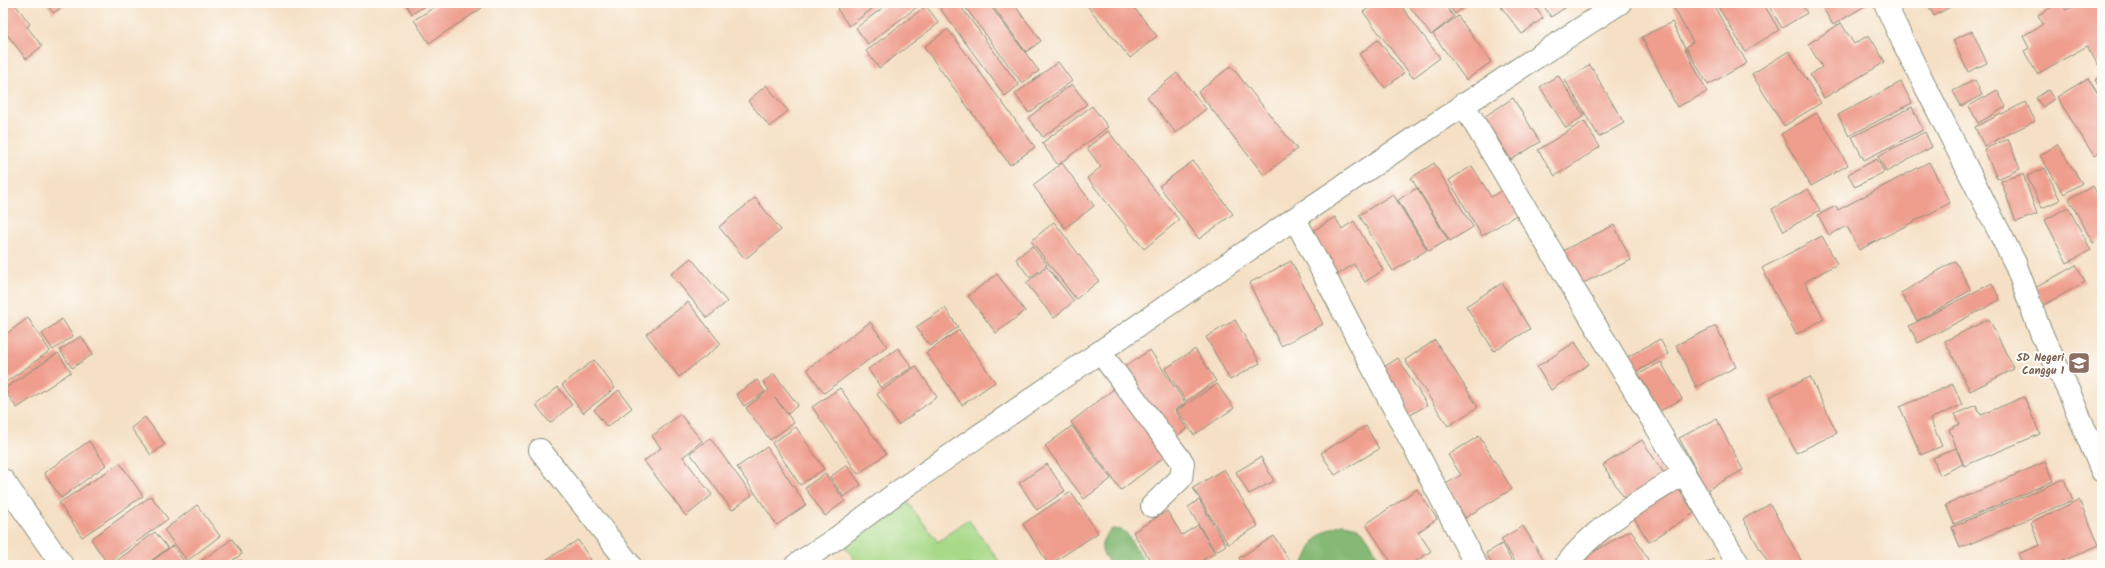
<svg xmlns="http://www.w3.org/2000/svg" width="2105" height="568" viewBox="0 0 2105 568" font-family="Kalam,sans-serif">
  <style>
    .green { fill: #a7d988; stroke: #638b5e }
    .forest { fill: #85b974; stroke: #527b54 }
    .building { fill: #ef9e8e }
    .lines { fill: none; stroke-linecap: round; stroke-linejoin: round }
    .minor-casing { stroke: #8a8e7c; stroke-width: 24 }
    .tertiary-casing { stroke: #8a8e7c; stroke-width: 24 }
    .minor { stroke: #fff; stroke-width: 22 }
    .tertiary { stroke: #fff; stroke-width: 22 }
    .labels { text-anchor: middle; stroke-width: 4; stroke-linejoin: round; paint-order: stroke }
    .education-label { font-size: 11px; font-weight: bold; fill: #785e54; stroke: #fdfcf7; text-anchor: end }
  </style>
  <rect width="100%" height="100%" fill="#fdfcf7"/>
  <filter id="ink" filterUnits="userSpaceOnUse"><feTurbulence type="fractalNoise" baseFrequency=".025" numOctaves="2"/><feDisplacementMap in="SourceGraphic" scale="8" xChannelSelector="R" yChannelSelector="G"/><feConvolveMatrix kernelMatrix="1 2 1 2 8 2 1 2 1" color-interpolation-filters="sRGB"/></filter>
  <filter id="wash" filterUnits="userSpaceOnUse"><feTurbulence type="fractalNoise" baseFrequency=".012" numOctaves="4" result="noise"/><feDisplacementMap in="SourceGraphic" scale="16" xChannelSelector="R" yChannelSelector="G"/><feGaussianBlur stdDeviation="0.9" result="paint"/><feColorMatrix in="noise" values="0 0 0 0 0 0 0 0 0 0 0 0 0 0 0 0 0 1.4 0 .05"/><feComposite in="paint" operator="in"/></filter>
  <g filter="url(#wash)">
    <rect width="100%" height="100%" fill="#f5e0c5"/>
    <!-- green -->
    <path class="green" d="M899 491 938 542 968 519 1002 565H859L838 537Z"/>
    <!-- forest -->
    <g class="forest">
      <path d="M1342 524C1369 526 1370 545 1382 565H1303C1314 541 1316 533 1342 524Z"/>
      <path d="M1112 529 1122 530 1127 534 1146 565H1111C1099 550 1098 542 1112 529Z"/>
    </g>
    <g id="blocks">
      <!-- building -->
      <g class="building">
        <path d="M11 3H14L30 24 27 27 42 46 26 59 3 29V10Z"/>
        <path d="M46 3H68L53 13Z"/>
        <path d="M405 3H429L412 14Z"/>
        <path d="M441 3H478L482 8 429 43 414 20Z"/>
        <path d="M844 3H880L849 26 837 9Z"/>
        <path d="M889 3 921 4 868 44 856 28Z"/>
        <path d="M936 3H958L1019 85 1005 96Z"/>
        <path d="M962 3H988L1039 71 1022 83Z"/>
        <path d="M990 3H1013L1041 41 1026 52Z"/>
        <path d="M1085 3H1130L1157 36 1130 58Z"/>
        <path d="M1376 3H1399L1440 58 1413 78 1363 12Z"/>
        <path d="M1407 3H1443L1454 17 1431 35Z"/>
        <path d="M1447 3H1469L1455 14Z"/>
        <path d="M1498 3H1532L1543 18 1522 34Z"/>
        <path d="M1542 3H1572L1551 17Z"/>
        <path d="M1671 3H1712L1747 63 1708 85 1686 47 1693 42Z"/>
        <path d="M1716 3H1763L1779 30 1745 51Z"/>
        <path d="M1767 3H1801L1807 13 1782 28Z"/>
        <path d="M1820 3H1870L1833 25Z"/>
        <path d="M1927 3H1957L1934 16Z"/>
        <path d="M2058 3H2062L2066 10 2079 3H2097L2102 13V63L2098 65 2087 46 2037 74 2024 51 2029 48 2023 36 2043 24 2038 15Z"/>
        <path d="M926 6 939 23 879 68 866 51Z"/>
        <path d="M1458 16 1491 62 1466 80 1433 34Z"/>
        <path d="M1672 22 1707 92 1677 107 1642 37Z"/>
        <path d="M1841 23 1854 44 1869 35 1885 62 1824 98 1810 75 1822 67 1808 44Z"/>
        <path d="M948 29 1035 147 1010 165 924 47Z"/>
        <path d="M1972 31 1987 63 1968 72 1953 40Z"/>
        <path d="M1378 40 1404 73 1385 88 1359 54Z"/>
        <path d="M1789 51 1821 103 1784 126 1752 74Z"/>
        <path d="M1058 62 1072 81 1029 113 1015 94Z"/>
        <path d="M1590 65 1624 123 1599 137 1565 80Z"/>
        <path d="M1231 66 1297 149 1264 175 1198 92Z"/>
        <path d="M1177 73 1206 109 1176 133 1147 97Z"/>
        <path d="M1558 75 1584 116 1566 128 1540 87Z"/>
        <path d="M2102 75V91L2095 80Z"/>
        <path d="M2088 78 2102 100V151L2094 156 2057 97Z"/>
        <path d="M1975 80 1982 95 1961 106 1953 91Z"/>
        <path d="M1901 82 1912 103 1849 136 1838 115Z"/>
        <path d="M1072 84 1087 104 1043 137 1028 118Z"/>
        <path d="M766 85 788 111 770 127 748 101Z"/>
        <path d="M1997 90 2006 107 1978 123 1969 106Z"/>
        <path d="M2048 90 2054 99 2042 107 2036 98Z"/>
        <path d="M1513 98 1540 142 1511 160 1484 117Z"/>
        <path d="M2026 102 2035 121 1984 146 1975 127Z"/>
        <path d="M1092 106 1108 127 1058 165 1042 143Z"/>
        <path d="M1912 107 1923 130 1864 160 1852 137Z"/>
        <path d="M1817 113 1848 165 1811 186 1781 134Z"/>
        <path d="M1584 121 1600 147 1555 176 1538 150Z"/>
        <path d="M1108 131 1179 220 1144 249 1087 178 1101 167 1087 148Z"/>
        <path d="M1925 132 1932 147 1886 172 1878 156Z"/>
        <path d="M2008 139 2020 169 1997 179 1984 149Z"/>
        <path d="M2057 144 2082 183 2064 194 2040 156Z"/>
        <path d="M1877 159 1884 172 1855 187 1848 174Z"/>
        <path d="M1193 161 1233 214 1199 239 1159 186Z"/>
        <path d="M1929 162 1950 203 1859 250 1847 226 1829 235 1818 215 1836 206 1838 210Z"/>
        <path d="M1062 163 1094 206 1065 228 1033 185Z"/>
        <path d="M1434 163 1473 227 1450 241 1411 178Z"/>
        <path d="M1472 166 1491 197 1504 189 1518 214 1482 236 1449 180Z"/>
        <path d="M2045 168 2060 200 2042 208 2027 176Z"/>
        <path d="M2023 174 2037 214 2016 222 2001 181Z"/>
        <path d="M2093 186 2102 202V238L2093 243 2069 199Z"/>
        <path d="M1417 188 1448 240 1429 251 1398 200Z"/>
        <path d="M1808 189 1820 210 1784 231 1772 209Z"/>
        <path d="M1393 194 1427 250 1393 271 1359 215Z"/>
        <path d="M755 198 781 230 745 259 719 227Z"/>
        <path d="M2068 207 2091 250 2067 263 2045 220Z"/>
        <path d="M1335 217 1342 229 1354 221 1383 270 1365 282 1354 264 1336 276 1310 233Z"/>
        <path d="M1054 222 1099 281 1076 299 1031 241Z"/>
        <path d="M1614 225 1631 260 1581 284 1564 250Z"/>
        <path d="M1822 236 1837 264 1805 282 1824 319 1796 334 1762 268Z"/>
        <path d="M1032 246 1047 265 1030 278 1016 259Z"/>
        <path d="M691 258 727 302 707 318 671 274Z"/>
        <path d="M1291 261 1323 324 1281 346 1249 283Z"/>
        <path d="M1955 261 1971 290 1917 321 1901 293Z"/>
        <path d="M2076 265 2085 282 2044 305 2035 288Z"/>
        <path d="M1047 267 1074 301 1054 318 1026 283Z"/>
        <path d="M2102 271V285L2096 275Z"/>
        <path d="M997 274 1025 311 996 333 968 296Z"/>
        <path d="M1502 283 1530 329 1494 351 1466 306Z"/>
        <path d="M1992 283 2000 300 1918 343 1909 326Z"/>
        <path d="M688 302 721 344 679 377 646 334Z"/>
        <path d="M945 308 958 327 930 346 916 327Z"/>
        <path d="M28 318 50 351 3 384V336Z"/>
        <path d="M62 319 73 336 53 350 42 334Z"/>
        <path d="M1989 319 2014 369 1970 391 1945 341Z"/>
        <path d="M1235 320 1260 363 1230 380 1206 337Z"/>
        <path d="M870 322 887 346 824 393 807 369Z"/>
        <path d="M1716 326 1736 367 1696 387 1676 345Z"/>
        <path d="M959 330 995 382 962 405 926 353Z"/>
        <path d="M81 336 93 354 72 368 60 350Z"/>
        <path d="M1660 339 1668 354 1632 374 1624 359Z"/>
        <path d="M1435 340 1478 407 1448 426 1405 360Z"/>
        <path d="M1575 342 1589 364 1551 390 1537 367Z"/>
        <path d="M898 348 912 367 881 388 868 369Z"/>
        <path d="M1195 349 1216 381 1186 401 1165 369Z"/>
        <path d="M1150 350 1185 403 1175 410 1187 429 1172 439 1124 367Z"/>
        <path d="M58 353 71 372 17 408 4 389Z"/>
        <path d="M1398 358 1427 405 1407 417 1378 371Z"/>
        <path d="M594 360 615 388 583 413 562 385Z"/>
        <path d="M1661 362 1682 399 1660 411 1639 374Z"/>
        <path d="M916 366 937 397 898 425 877 394Z"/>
        <path d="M774 374 798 405 788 414 775 398 794 423 770 440 746 408 769 390 763 382Z"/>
        <path d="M1810 377 1837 433 1796 453 1769 397Z"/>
        <path d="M757 380 765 392 744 406 736 394Z"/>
        <path d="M1217 384 1234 408 1194 435 1177 410Z"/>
        <path d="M1953 384 1962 405 1930 419 1942 446 1921 455 1900 407Z"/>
        <path d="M1119 385 1171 452 1121 490 1071 422Z"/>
        <path d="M558 387 572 405 550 423 536 405Z"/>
        <path d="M840 388 886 454 858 474 812 407Z"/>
        <path d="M619 390 632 408 607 427 594 410Z"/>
        <path d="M2024 397 2040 434 1964 466 1949 429 1960 424 1955 414 1976 405 1981 415Z"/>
        <path d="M680 414 702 441 683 457 712 495 686 516 644 461 661 448 652 436Z"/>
        <path d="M145 417 165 444 151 455 131 428Z"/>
        <path d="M1716 419 1743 470 1707 490 1679 438Z"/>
        <path d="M1072 426 1111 479 1084 499 1045 446Z"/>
        <path d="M1366 426 1379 449 1335 475 1321 453Z"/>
        <path d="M796 427 824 469 800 485 772 443Z"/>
        <path d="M1479 436 1512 489 1465 518 1446 484 1461 475 1448 455Z"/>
        <path d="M710 438 752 495 732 510 690 453Z"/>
        <path d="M1642 440 1667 478 1628 504 1603 465Z"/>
        <path d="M89 441 106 465 61 498 44 473Z"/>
        <path d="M767 447 806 505 777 525 737 467Z"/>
        <path d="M1956 448 1963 464 1940 475 1933 458Z"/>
        <path d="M1261 457 1274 481 1249 494 1236 472Z"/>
        <path d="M2045 462 2053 481 1954 524 1946 505Z"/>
        <path d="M120 463 143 496 82 537 59 503Z"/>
        <path d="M1047 464 1065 491 1037 510 1019 483Z"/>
        <path d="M847 465 861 485 844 497 830 477Z"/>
        <path d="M1224 469 1258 526 1228 544 1193 488Z"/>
        <path d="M825 473 845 501 825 516 805 488Z"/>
        <path d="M2064 479 2073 500 1960 548 1952 527Z"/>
        <path d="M1676 485 1694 513 1649 542 1631 513Z"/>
        <path d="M1417 489 1437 519 1418 532 1431 551 1410 565H1393L1366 524Z"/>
        <path d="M1071 492 1098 533 1049 565 1023 524Z"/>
        <path d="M151 496 168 519 107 563 91 539Z"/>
        <path d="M1199 500 1226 545 1215 552 1188 507Z"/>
        <path d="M2079 500 2099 545 2054 565H2023L2018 554 2040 545 2031 522Z"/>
        <path d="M1770 504 1793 546 1804 565H1769L1743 519Z"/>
        <path d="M197 505 220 536 187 561 164 530Z"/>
        <path d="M1167 511 1182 535 1198 525 1215 553 1195 565H1153L1133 532Z"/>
        <path d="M1523 526 1547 565H1517L1501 539Z"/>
        <path d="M1631 530 1651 565H1581L1578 561Z"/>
        <path d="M155 532 168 548 146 565H111Z"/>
        <path d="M1274 536 1290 562 1285 565H1243L1239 558Z"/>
        <path d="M232 539 242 554 226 565H195Z"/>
        <path d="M578 540 594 565H542L541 563Z"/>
        <path d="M1502 544 1514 565H1493L1486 553Z"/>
        <path d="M172 546 187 565H147Z"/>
        <path d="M1713 559 1716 565H1703Z"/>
        <path d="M242 560 246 565H234Z"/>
      </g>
    </g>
  </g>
  <g filter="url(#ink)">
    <use href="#blocks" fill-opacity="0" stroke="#8a8e7c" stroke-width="1"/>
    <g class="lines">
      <!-- minor casing -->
      <g class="minor-casing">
        <g id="minor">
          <path d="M1885 3 1904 44 2015 263 2041 333 2069 392 2102 471"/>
          <path d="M1463 104 1739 565"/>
          <path d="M1295 219 1476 565"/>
          <path d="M1100 352 1183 463 1181 478 1152 506"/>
          <path d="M540 450 630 565"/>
          <path d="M3 480 62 565"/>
          <path d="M1566 565C1596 525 1643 500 1684 473"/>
        </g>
      </g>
      <!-- tertiary casing -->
      <g class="tertiary-casing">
        <path id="tertiary" d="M796 565 838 537 899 491C1138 325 1376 160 1620 3"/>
      </g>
      <!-- minor -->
      <use href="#minor" class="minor"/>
      <!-- tertiary -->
      <use href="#tertiary" class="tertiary"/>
    </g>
  </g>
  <!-- icons -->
  <defs>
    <g id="school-square" transform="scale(1.15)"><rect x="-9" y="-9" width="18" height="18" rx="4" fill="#8d6e63" stroke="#fdfcf7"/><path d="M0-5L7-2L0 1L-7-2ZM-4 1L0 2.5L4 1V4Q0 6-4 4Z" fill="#fff"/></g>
  </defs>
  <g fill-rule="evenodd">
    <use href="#school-square" x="2079" y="363"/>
  </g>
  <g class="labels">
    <!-- education labels -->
    <g class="education-label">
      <text x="2064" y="361">SD Negeri<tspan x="2064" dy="13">Canggu 1</tspan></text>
    </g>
  </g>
  <!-- margin -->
  <rect width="2105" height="568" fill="none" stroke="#fdfcf7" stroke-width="16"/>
</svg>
